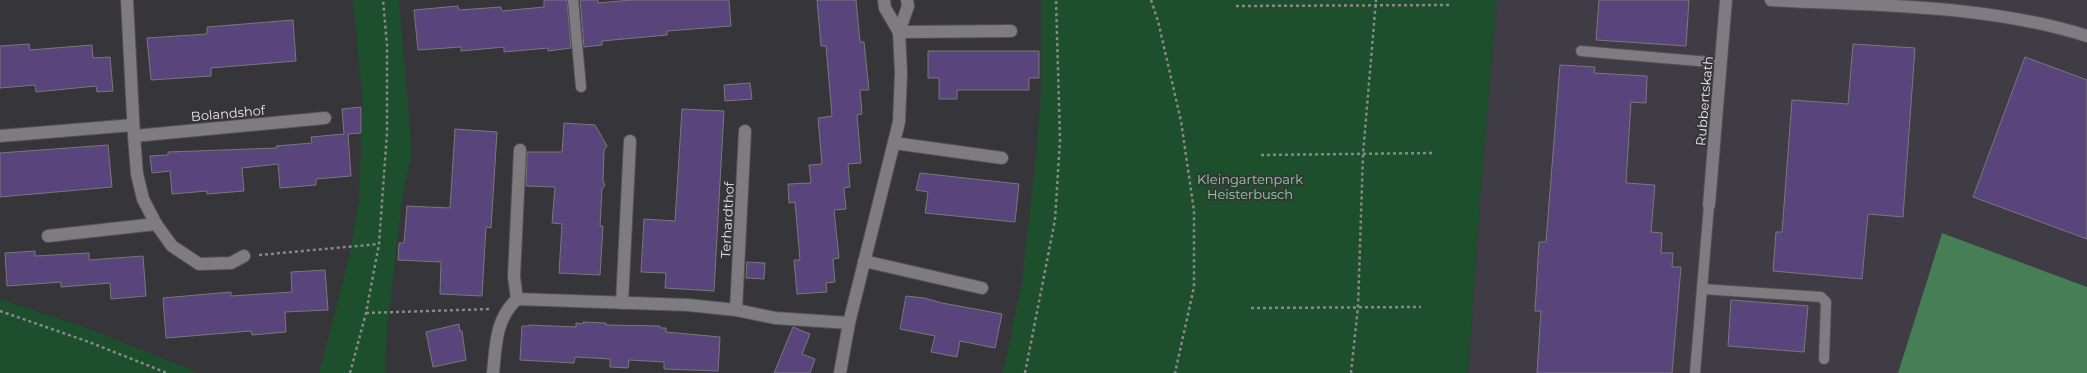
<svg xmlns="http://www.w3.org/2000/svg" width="2087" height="373" viewBox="0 0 2087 373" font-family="Montserrat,sans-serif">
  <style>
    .built { fill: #3f3c46 }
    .green { fill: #1e4f2d }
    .forest { fill: #467f55 }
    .building { fill: #59457b; stroke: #79777c }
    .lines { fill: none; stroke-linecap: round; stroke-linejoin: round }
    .service-casing { stroke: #525154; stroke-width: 12 }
    .minor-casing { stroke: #525154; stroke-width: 14 }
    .path { stroke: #88878a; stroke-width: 2.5; stroke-dasharray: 3 3; stroke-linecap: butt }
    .service { stroke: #7e7c81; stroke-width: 10 }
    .minor { stroke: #7e7c81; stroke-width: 12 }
    .labels { text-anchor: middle; stroke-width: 4; stroke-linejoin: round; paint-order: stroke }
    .street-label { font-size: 13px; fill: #e5e4e7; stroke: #363539 }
    .park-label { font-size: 13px; fill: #85d899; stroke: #363539 }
  </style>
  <rect width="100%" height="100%" fill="#363539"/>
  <!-- built -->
  <path class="built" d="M1497 0H2087V287L1942 233 1898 373H1468L1483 162Z"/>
  <!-- green -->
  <g class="green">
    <path d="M353 0H399L412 151 401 206 387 331 385 373H319L349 258 359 200 363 105Z"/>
    <path d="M1041 0H1497L1483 162 1468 373H1003L1022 282 1036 154 1041 94Z"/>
    <path d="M0 299 84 327 199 373H0Z"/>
  </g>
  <!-- forest -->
  <path class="forest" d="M1942 233 2087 287V373H1898Z"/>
  <!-- building -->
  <g class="building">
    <path d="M544 0H567L571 48 548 51V48L504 52V47L461 51V47L418 50 414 10 458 6 459 10 501 7 502 11 544 7Z"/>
    <path d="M580 0H598V3L632 0H729L731 26 667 31V35L602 41V45L584 47Z"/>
    <path d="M817 0H856L860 42H864L869 90H860L862 114 857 115 861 163 848 164 850 187 844 188 846 209 834 210 839 258 833 259 835 282 826 283 827 292 797 294 794 260H800L795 202 789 203 788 184 811 183 809 165 822 164 818 118 832 116 826 46H821Z"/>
    <path d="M1599 0H1689L1686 46 1596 40Z"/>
    <path d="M293 20 296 61 211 68V76L151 80 147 38 207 34V27Z"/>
    <path d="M29 44 30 50 92 45 93 58 110 57 113 91 97 92 96 86 36 92 35 85 0 88V46Z"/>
    <path d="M1853 44 1915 48 1903 217 1868 214 1862 279 1773 271 1776 232H1782L1792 100 1848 104Z"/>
    <path d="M928 51H1039V78H1029V90H957V99H939V78H928Z"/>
    <path d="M2025 57 2087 80V239L1973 197Z"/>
    <path d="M1560 65 1595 67 1594 73 1647 76 1646 103 1631 102 1626 183 1655 185 1651 232 1662 233 1661 253H1673L1672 267H1681L1672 373H1537L1541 311H1535L1539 242H1546Z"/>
    <path d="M750 83 752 99 725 101 724 85Z"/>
    <path d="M361 107V133L348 134 351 176 316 179V185L280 188 278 164 242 168 244 191 207 194V191L172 194 170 171 152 173 150 156 168 155V152L277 148 276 146 312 143 311 137 344 134 342 109Z"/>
    <path d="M682 109 724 111 714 291 665 288 666 273 641 272 644 219 675 221Z"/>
    <path d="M564 123 595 125 607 146 604 150 603 181 605 185 602 189 600 226H603L600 275 559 273 562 224 552 223 555 187 526 186 527 152H562Z"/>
    <path d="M455 129 497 132 491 228 486 227 482 296 440 294 441 262 398 260 399 243H404L407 206 450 208Z"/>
    <path d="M108 145 112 187 0 197V153Z"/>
    <path d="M920 173 1019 184 1015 222 925 213 928 192 916 190Z"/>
    <path d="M35 251V256L89 253V260L143 256 146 296 111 299 110 283 61 287V282L7 286 5 253Z"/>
    <path d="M747 262 765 263 764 279 746 278Z"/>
    <path d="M325 270 328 310 285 312 286 332 252 335 251 331 166 338 163 298 231 292V296L292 292 291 272Z"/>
    <path d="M906 296 924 298 942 303 1002 314 995 348 960 341 957 357 931 352 935 336 900 329Z"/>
    <path d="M1731 300 1808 306 1804 352 1728 346Z"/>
    <path d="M583 322 606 323V325L660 326V328H666V332L720 337 718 371 664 369V362L629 360 628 368 610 367V359L575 357 574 363 520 360 522 326H529V325L576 327V323L583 324Z"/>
    <path d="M459 324 460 331H462L466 360 433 367 426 332Z"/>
    <path d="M793 327 810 334 802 354 815 359 810 373H774Z"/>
  </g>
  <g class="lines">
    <!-- service casing -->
    <g class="service-casing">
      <g id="service">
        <path d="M573 0 581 87"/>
        <path d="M1581 51 1721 63"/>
        <path d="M1702 289 1821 297 1826 302 1824 359"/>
        <path d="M1695 373 1709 205"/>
      </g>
    </g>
    <!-- minor casing -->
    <g class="minor-casing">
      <g id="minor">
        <path d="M127 0 134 136 137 174 143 199 156 224 172 246 199 264 231 263 244 256"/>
        <path d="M884 0 885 8 899 32"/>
        <path d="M1771 0C1876 6 1985 4 2087 36"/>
        <path d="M899 32 1011 31"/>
        <path d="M0 136 133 125"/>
        <path d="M134 136 325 118"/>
        <path d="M894 143 1002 158"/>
        <path d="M1709 205 1726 0"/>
        <path d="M48 236 156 224"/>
        <path d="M864 261 982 288"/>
        <path d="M517 299 514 277 520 150"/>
        <path d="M622 303 630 141"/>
        <path d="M736 310 745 131"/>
        <path d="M493 373C496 345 495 320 517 299L688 305 736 310 775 318 849 323"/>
        <path d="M840 373 849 323 899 122 901 73 899 32 908 6 907 0"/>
      </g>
    </g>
    <!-- path -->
    <g class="path">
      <path d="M1151 0 1158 21 1181 121 1194 211V287L1175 373"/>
      <path d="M1236 6 1450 5"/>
      <path d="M1261 155 1434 153"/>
      <path d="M259 255 379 244"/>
      <path d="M1251 308 1421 307"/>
      <path d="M0 311 89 342 167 373"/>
      <path d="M366 313 491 309"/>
      <path d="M350 373 366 313 379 244 387 133V45L383 0"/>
      <path d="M1025 373 1055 220 1060 140 1056 0"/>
      <path d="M1351 373 1358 307 1363 154 1376 0"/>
    </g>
    <!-- service -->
    <use href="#service" class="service"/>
    <!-- minor -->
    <use href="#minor" class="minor"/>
  </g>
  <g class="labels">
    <!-- street labels -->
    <g class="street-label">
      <text transform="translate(1704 101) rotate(-85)" y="5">Rubbertskath</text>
      <text transform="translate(228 113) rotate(-5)" y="5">Bolandshof</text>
      <text transform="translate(727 220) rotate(-87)" y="5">Terhardthof</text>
    </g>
    <!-- park labels -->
    <g class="park-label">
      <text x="1250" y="184">Kleingartenpark<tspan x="1250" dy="15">Heisterbusch</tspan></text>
    </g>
  </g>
</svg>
